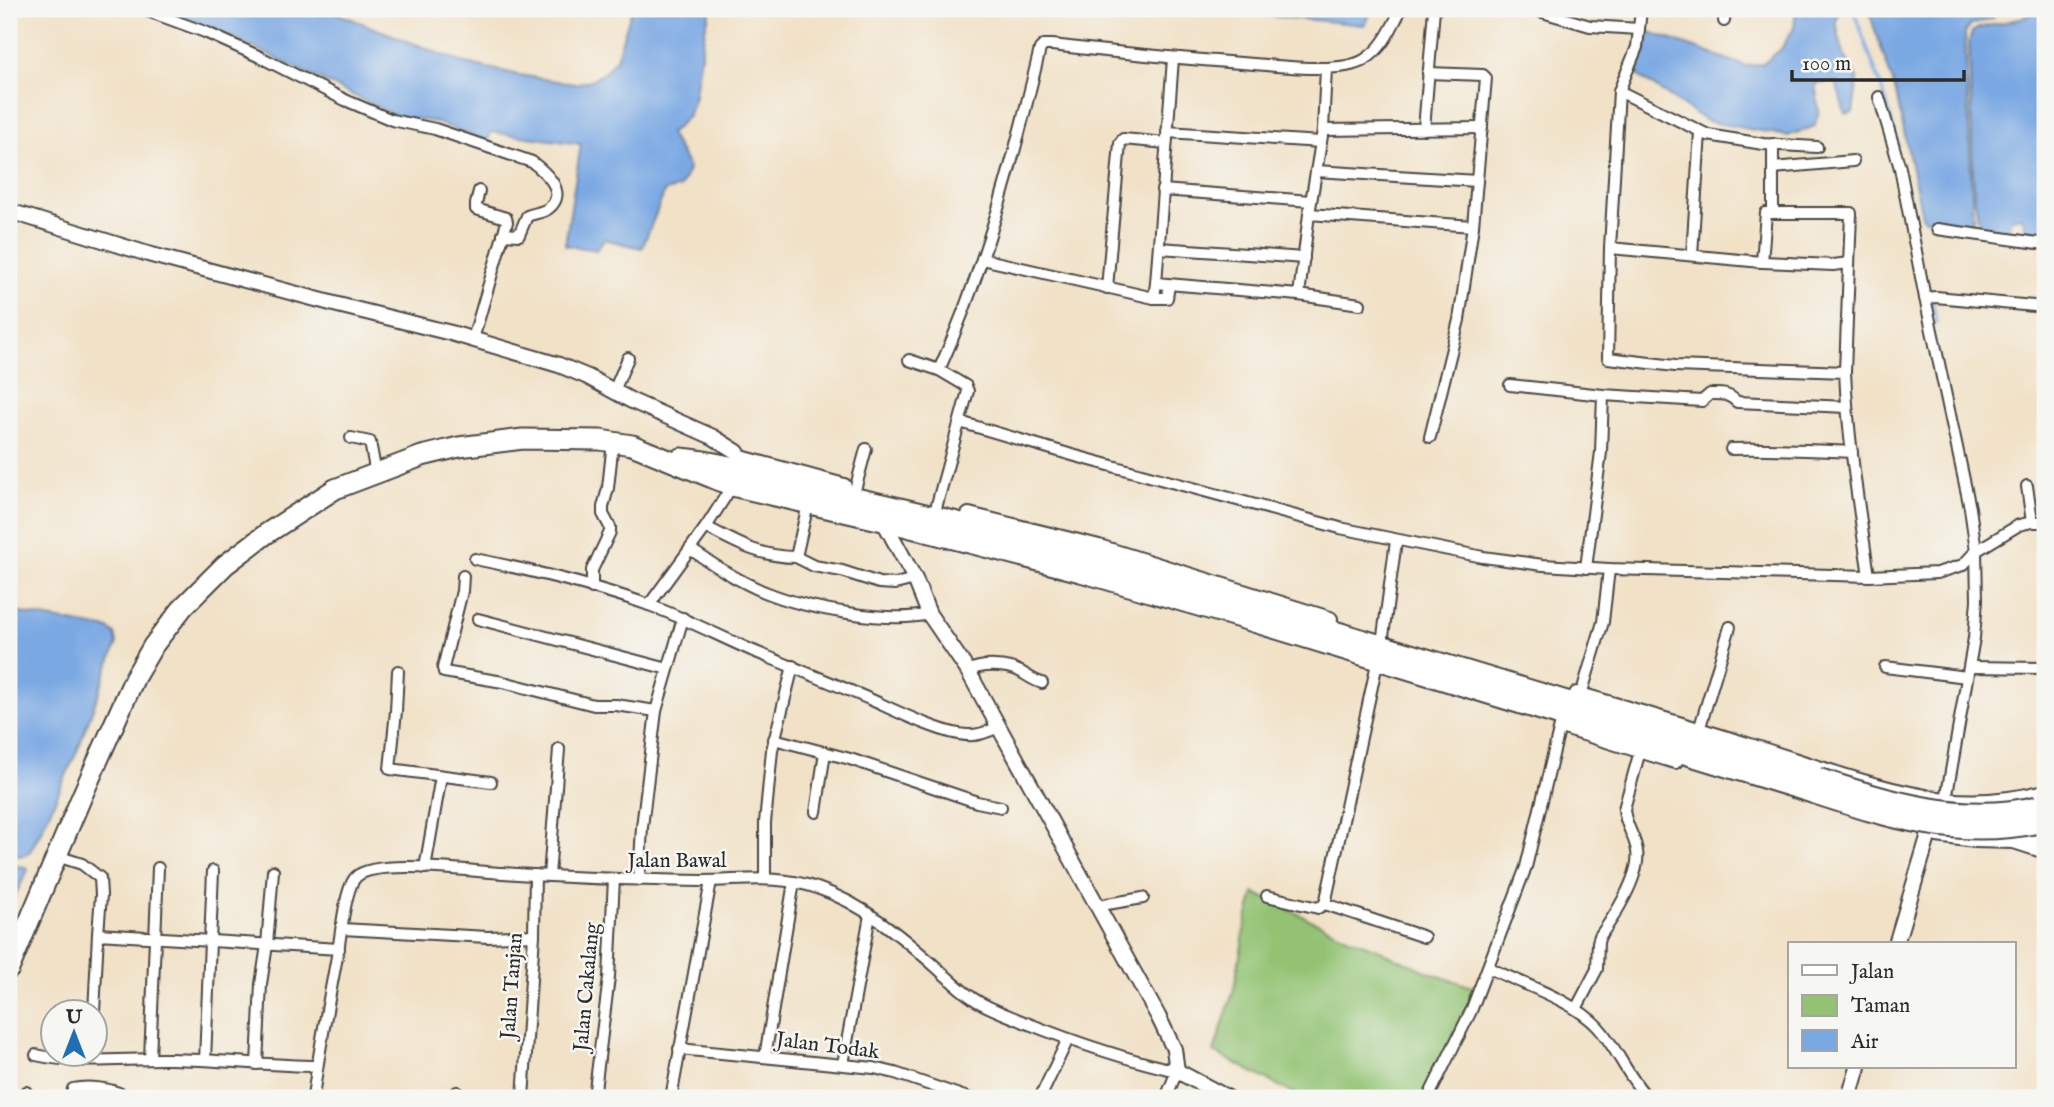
<svg xmlns="http://www.w3.org/2000/svg" width="2054" height="1107" viewBox="0 0 2054 1107" font-family="'IM FELL English',serif">
  <style>
    .green { fill: #92c272; stroke: #5e764e; stroke-width: 2 }
    .water { fill: #7aa8e3; stroke: #526a87; stroke-width: 2 }
    .lines { fill: none; stroke-linecap: round; stroke-linejoin: round }
    .stream { stroke: #7aa8e3; stroke-width: 3.5 }
    .minor-casing { stroke: #494642; stroke-width: 14 }
    .tertiary-casing { stroke: #494642; stroke-width: 18 }
    .trunk-casing { stroke: #494642; stroke-width: 23 }
    .minor { stroke: #fff; stroke-width: 10 }
    .tertiary { stroke: #fff; stroke-width: 14 }
    .trunk { stroke: #fff; stroke-width: 19 }
    .trunk-bridge-casing { stroke: #494642; stroke-width: 23; stroke-linecap: butt }
    .trunk-bridge { stroke: #fff; stroke-width: 19 }
    .labels { text-anchor: middle; stroke-width: 5; stroke-linejoin: round; paint-order: stroke }
    .street-label { font-size: 21px; fill: #2b2b2b; stroke: #f6f6f2 }
  </style>
  <rect width="100%" height="100%" fill="#f6f6f2"/>
  <filter id="ink" filterUnits="userSpaceOnUse"><feTurbulence type="fractalNoise" baseFrequency=".0143" numOctaves="2"/><feDisplacementMap in="SourceGraphic" scale="14" xChannelSelector="R" yChannelSelector="G"/><feConvolveMatrix kernelMatrix="1 2 1 2 8 2 1 2 1" color-interpolation-filters="sRGB"/></filter>
  <filter id="wash" filterUnits="userSpaceOnUse"><feTurbulence type="fractalNoise" baseFrequency=".00686" numOctaves="4" result="noise"/><feDisplacementMap in="SourceGraphic" scale="28" xChannelSelector="R" yChannelSelector="G"/><feGaussianBlur stdDeviation="1.57" result="paint"/><feColorMatrix in="noise" values="0 0 0 0 0 0 0 0 0 0 0 0 0 0 0 0 0 1.4 0 .05"/><feComposite in="paint" operator="in"/></filter>
  <g filter="url(#wash)">
    <rect width="100%" height="100%" fill="#f1e1c6"/>
    <!-- green -->
    <path class="green" d="M1254 893 1351 939 1383 951 1384 953 1433 974 1476 988 1431 1098H1302L1214 1052 1234 989 1246 923Z"/>
    <!-- water -->
    <g class="water">
      <path d="M162 9H326L461 62 520 75 574 84 589 81 604 73 616 59 632 9H711L705 29 694 100 687 117 670 134 689 168 681 187 665 191 642 248 604 239 596 250 565 245 581 144 491 132 488 141 435 122 396 116 209 26Z"/>
      <path d="M1201 9H1373L1364 25Z"/>
      <path d="M1796 9H1841L1836 21 1842 51 1858 79 1853 113 1845 114 1836 82 1815 84 1819 112 1815 126 1788 136 1706 121 1637 75 1650 32 1746 66 1763 64 1781 49 1794 28Z"/>
      <path d="M1868 9H1992L1993 18 1971 25 1965 32 1973 221 1971 225 1925 219 1922 216 1895 89Z"/>
      <path d="M2045 9V240L2029 237 2023 219 2019 217 2011 218 2007 234 1980 229 1974 195 1969 42 1972 32 1979 28 2019 19Z"/>
      <path d="M9 611 109 629 115 634 117 643 78 749 40 833 29 853 23 856 9 855Z"/>
      <path d="M9 865 25 867 28 870 9 907Z"/>
    </g>
    <g class="lines">
      <!-- stream -->
      <g class="stream">
        <path d="M1853 9 1886 100 1898 145"/>
        <path d="M1927 286 1931 295 1936 323"/>
        <path d="M1954 794 1960 748"/>
      </g>
    </g>
  </g>
  <g filter="url(#ink)">
    <g class="lines">
      <!-- minor casing -->
      <g class="minor-casing">
        <g id="minor">
          <path d="M142 9 205 32 258 56 345 100 392 120 435 129 532 162C544 171 569 192 549 208 543 213 534 213 527 216L519 235 503 234"/>
          <path d="M1532 9 1590 26 1639 29 1641 9"/>
          <path d="M1724 21 1725 9"/>
          <path d="M1639 29 1637 47 1619 91 1610 248 1608 358 1675 366 1845 372 1851 213H1766L1762 262"/>
          <path d="M1173 59 1156 283 1299 295 1360 304"/>
          <path d="M1428 73 1483 75 1486 78 1473 226 1459 320 1430 437"/>
          <path d="M1619 91 1708 135 1763 144 1817 147"/>
          <path d="M1879 97 1900 168 1925 298 1970 508 1976 551 1977 600 1974 638 1946 800"/>
          <path d="M1424 129 1434 9"/>
          <path d="M1323 130 1482 128"/>
          <path d="M1167 132 1321 142"/>
          <path d="M1773 168 1853 161"/>
          <path d="M1316 171 1477 181"/>
          <path d="M1162 190 1311 201"/>
          <path d="M1773 212V144"/>
          <path d="M1309 214 1473 226"/>
          <path d="M1937 229 2045 244"/>
          <path d="M1159 248 1304 258"/>
          <path d="M1610 248 1762 262 1833 265 1849 263"/>
          <path d="M1692 255 1700 132"/>
          <path d="M982 259 1154 298 1156 283"/>
          <path d="M1107 288 1120 143 1123 139 1166 143"/>
          <path d="M1299 295 1309 214 1323 130 1326 68"/>
          <path d="M1154 298H1167L1169 285"/>
          <path d="M1925 298 1936 297 2045 307"/>
          <path d="M473 339 507 222 506 218 476 209V204L479 191"/>
          <path d="M909 360 939 370"/>
          <path d="M1845 372C1848 440 1859 508 1869 576"/>
          <path d="M1510 385 1603 395 1702 401 1710 394C1722 394 1728 393 1737 402L1847 407"/>
          <path d="M614 391 628 358"/>
          <path d="M960 422 1072 455 1340 528 1483 557 1543 565 1609 569 1869 576 1937 573 1963 565 1976 551 2019 525 2032 522H2045"/>
          <path d="M351 438 370 442 376 474"/>
          <path d="M1731 449C1772 448 1811 450 1852 452"/>
          <path d="M2027 486 2032 522"/>
          <path d="M855 490 866 449"/>
          <path d="M808 504 796 557 814 566 842 571 879 583 895 584 915 579"/>
          <path d="M936 508 968 391 966 386 939 370C985 268 1014 158 1040 49L1044 45H1052C1119 53 1186 59 1254 64 1282 66 1340 74 1364 60 1383 49 1392 27 1401 9"/>
          <path d="M706 527C737 543 760 557 796 557"/>
          <path d="M690 549C714 565 738 581 765 592 804 608 888 624 929 614"/>
          <path d="M475 559C534 571 593 585 649 605 684 618 717 635 751 650 792 667 833 683 874 701 896 711 945 735 968 735 979 736 989 731 999 727"/>
          <path d="M1586 568 1601 452 1603 395"/>
          <path d="M463 576 462 591 443 668 444 672 503 682 594 705H616L656 711"/>
          <path d="M592 588V570L610 532V527L603 514V507L608 488 613 442"/>
          <path d="M649 605 706 527 732 486"/>
          <path d="M478 619 668 669"/>
          <path d="M1383 636 1396 541"/>
          <path d="M1885 667 1967 677"/>
          <path d="M1970 667 2045 668"/>
          <path d="M1376 668 1325 904 1424 937"/>
          <path d="M398 671 396 711 390 769 491 782"/>
          <path d="M968 671C981 664 1007 664 1021 672 1028 676 1033 680 1042 683"/>
          <path d="M1581 695 1603 622 1609 569"/>
          <path d="M1699 730 1730 627"/>
          <path d="M774 739 850 759 977 802 1001 807"/>
          <path d="M816 812 825 752"/>
          <path d="M57 856 82 864 100 878 101 895 98 934"/>
          <path d="M425 868 441 776"/>
          <path d="M549 876 559 749"/>
          <path d="M765 878V823L772 750 793 666"/>
          <path d="M639 880 642 827 656 711 683 618"/>
          <path d="M1267 896 1318 908 1325 904"/>
          <path d="M1098 908 1107 904 1143 898"/>
          <path d="M342 929 488 937 534 935"/>
          <path d="M1489 968C1522 984 1573 1000 1598 1027 1618 1049 1627 1077 1648 1098"/>
          <path d="M1576 1009 1597 969 1598 942 1600 936C1614 917 1641 875 1637 851 1635 836 1625 825 1624 809L1640 751"/>
          <path d="M94 1012 98 934 339 949"/>
          <path d="M679 1049 874 1068 895 1073 968 1098"/>
          <path d="M36 1055C80 1065 126 1058 171 1059 219 1060 268 1065 317 1066"/>
          <path d="M765 1057 794 882"/>
          <path d="M150 1059 158 868"/>
          <path d="M205 1060 213 871"/>
          <path d="M257 1064 261 984 267 945 273 871"/>
          <path d="M843 1064 870 915"/>
          <path d="M24 1098 26 1092"/>
          <path d="M71 1098 73 1089C87 1086 110 1088 123 1095L124 1098"/>
          <path d="M313 1098C319 1049 329 1000 338 951 341 935 345 887 356 877 375 858 475 872 503 873 569 878 636 880 702 881 742 881 778 874 817 888 862 903 901 936 936 967 948 978 960 990 974 999 989 1009 1008 1015 1024 1022 1074 1042 1124 1059 1177 1071L1166 1098"/>
          <path d="M456 1098 457 1092"/>
          <path d="M523 1098 534 935 535 875"/>
          <path d="M594 1098 609 977 614 879"/>
          <path d="M671 1098 711 881"/>
          <path d="M1040 1098 1068 1039"/>
          <path d="M1428 1098 1471 1011 1526 867 1560 726"/>
        </g>
      </g>
      <!-- tertiary casing -->
      <g class="tertiary-casing">
        <g id="tertiary">
          <path d="M9 211 148 254 338 305 451 333 559 365 588 377 632 401 713 437 737 452 741 458 739 467"/>
          <path d="M741 458 844 486"/>
          <path d="M969 515 1099 547 1330 619"/>
          <path d="M884 522 915 579 929 614 968 671 1158 1016 1174 1049 1177 1071 1228 1098"/>
          <path d="M1577 694C1635 711 1693 728 1750 746 1811 765 1882 792 1945 800 1978 804 2013 800 2045 792"/>
          <path d="M1564 727 1675 761"/>
          <path d="M1937 835 1975 840 2014 841 2045 851"/>
          <path d="M2016 841 2045 833"/>
          <path d="M1896 944 1929 834"/>
          <path d="M1849 1098 1858 1067"/>
        </g>
      </g>
      <!-- trunk casing -->
      <g class="trunk-casing">
        <g id="trunk">
          <path d="M681 458C734 463 785 483 837 494 938 515 1037 542 1136 571 1364 639 1591 708 1818 778"/>
          <path d="M9 969 82 796 135 677 153 646 184 606 225 565 266 534 335 489 422 456 459 447 523 439 600 440 632 445 732 486 896 524 1081 572 1247 620 1812 793"/>
        </g>
      </g>
      <!-- minor -->
      <use href="#minor" class="minor"/>
      <!-- tertiary -->
      <use href="#tertiary" class="tertiary"/>
      <!-- trunk -->
      <use href="#trunk" class="trunk"/>
      <!-- trunk-bridge casing -->
      <g class="trunk-bridge-casing">
        <g id="trunk-bridge">
          <path d="M1818 778C1890 801 1963 824 2038 806"/>
          <path d="M1812 793C1892 819 1959 841 2044 822"/>
        </g>
      </g>
      <!-- trunk-bridge -->
      <use href="#trunk-bridge" class="trunk-bridge"/>
    </g>
  </g>
  <g class="labels">
    <!-- street labels -->
    <g class="street-label">
      <text x="677" y="867">Jalan Bawal</text>
      <text transform="translate(511 986) rotate(-86)" y="7">Jalan Tanjan</text>
      <text transform="translate(586 987) rotate(-85)" y="7">Jalan Cakalang</text>
      <text transform="translate(828 1045) rotate(7)" y="7">Jalan Todak</text>
    </g>
  </g>
  <!-- margin -->
  <rect width="2054" height="1107" fill="none" stroke="#f6f6f2" stroke-width="35"/>
  <!-- legend -->
  <rect x="1788" y="942" width="228" height="126" fill="#f6f6f2" stroke="#a5a5a2" stroke-width="2"/>
  <rect x="1802" y="965" width="35" height="10" fill="#ffffff" stroke="#a5a5a2" stroke-width="2"/>
  <text x="1851" y="978" font-size="21" fill="#2b2b2b">Jalan</text>
  <rect x="1802" y="995" width="35" height="21" fill="#92c272" stroke="#a5a5a2" stroke-width="2"/>
  <text x="1851" y="1012" font-size="21" fill="#2b2b2b">Taman</text>
  <rect x="1802" y="1030" width="35" height="21" fill="#7aa8e3" stroke="#a5a5a2" stroke-width="2"/>
  <text x="1851" y="1048" font-size="21" fill="#2b2b2b">Air</text>
  <!-- north arrow -->
  <g transform="translate(74 1033)"><circle r="33" fill="#f6f6f2" stroke="#a5a5a2" stroke-width="2"/>
  <path d="M0-5L12 26L0 18L-12 26Z" fill="#1f6fb2"/>
  <text y="-10" font-size="19" font-weight="bold" text-anchor="middle" fill="#2b2b2b">U</text>
  </g>
  <!-- scale -->
  <path d="M1792 70v10h172v-10" fill="none" stroke="#2b2b2b" stroke-width="3.5"/>
  <text x="1802" y="70" font-size="21" fill="#2b2b2b" stroke="#f6f6f2" stroke-width="5" paint-order="stroke">100 m</text>
</svg>
